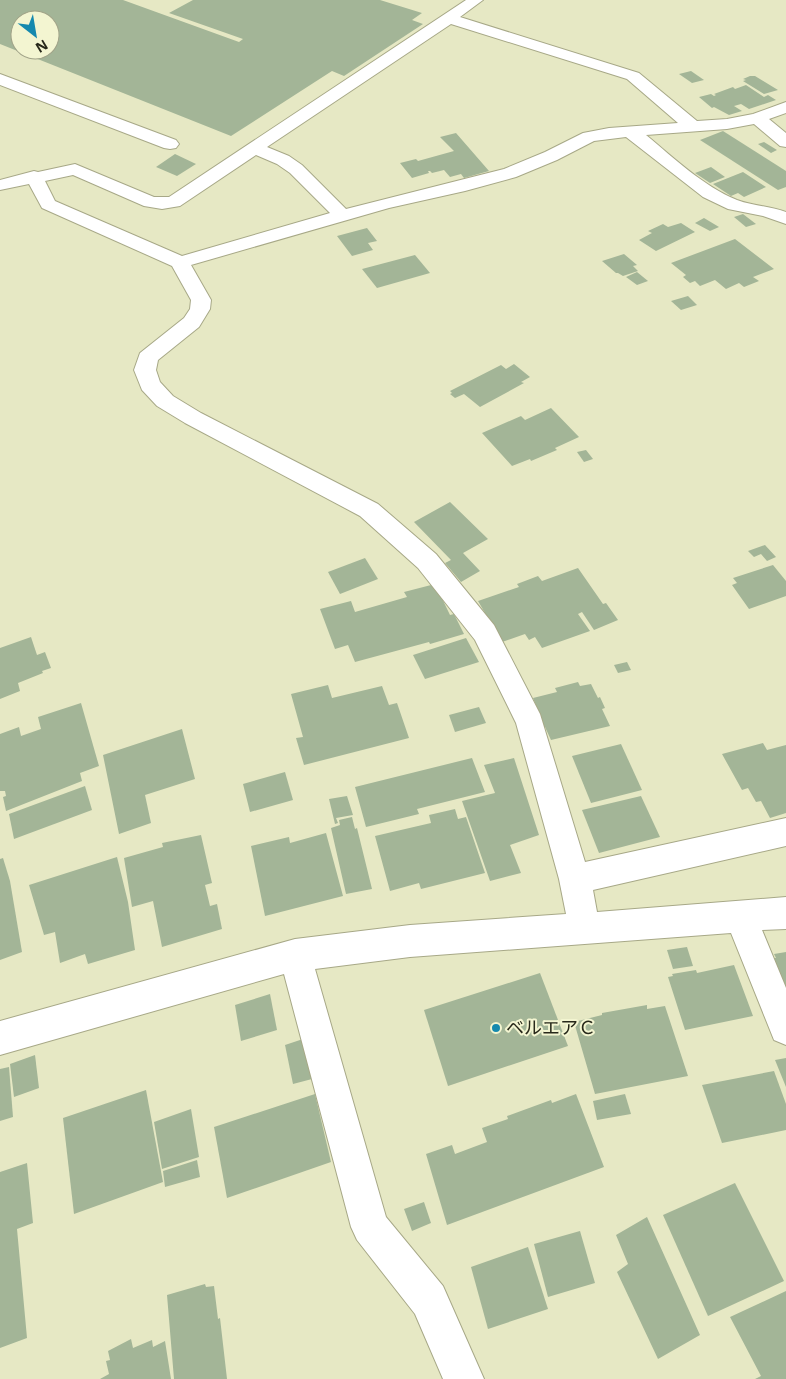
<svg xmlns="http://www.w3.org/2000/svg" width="786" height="1379" viewBox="0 0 786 1379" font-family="'Open Sans','Noto Sans JP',sans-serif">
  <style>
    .building { fill: #a3b597; fill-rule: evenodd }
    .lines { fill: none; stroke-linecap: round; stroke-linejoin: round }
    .minor-casing { stroke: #a7a887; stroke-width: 2 }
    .minor { fill: #fff; fill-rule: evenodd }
    .poi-dot { fill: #1589ae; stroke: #f3f5d1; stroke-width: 2 }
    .labels { text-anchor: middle; stroke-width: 4; stroke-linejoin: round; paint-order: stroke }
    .near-poi-label { font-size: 18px; fill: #27281a; stroke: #f3f5d1; text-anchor: start }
  </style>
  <rect width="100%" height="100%" fill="#e6e8c4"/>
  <!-- building -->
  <g class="building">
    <path d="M0 0H123L239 42 243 39 169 13 193 0H380L422 13 412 20 423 24 344 76 332 71 231 136 0 44ZM20 20H50V50H20Z"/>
    <path d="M691 71 704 80 692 83 679 74Z"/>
    <path d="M750 76H755L778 90 764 94 743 81 746 80 743 79Z"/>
    <path d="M746 85 764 97 768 95 776 100 749 109 741 104 734 106 742 111 729 115 714 107 712 108 699 97 711 94 714 96 716 95 714 94 733 87 735 89Z"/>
    <path d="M723 131 786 171V187L778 190 700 140Z"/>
    <path d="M456 133 489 171 464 178 461 174 450 177 444 170 432 173 430 171H428L429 173 412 178 400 163 416 159 418 161 454 151 440 137Z"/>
    <path d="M764 142 777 150 771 153 758 144Z"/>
    <path d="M175 154 196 164 177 176 156 167Z"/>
    <path d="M711 167 725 177 710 183 695 173Z"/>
    <path d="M743 172 766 187 744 197 738 193 731 196 713 184Z"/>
    <path d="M743 214 756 224 746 227 734 217Z"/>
    <path d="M704 218 719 227 710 231 695 223Z"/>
    <path d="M681 223 695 232 656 251 639 240 652 233 648 231 663 224 668 227Z"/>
    <path d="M367 228 377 241 368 243 373 250 352 256 337 236Z"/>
    <path d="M735 239 774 269 753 277 759 281 744 287 739 283 726 289 715 280 700 286 695 281 690 283 683 277 686 275 671 263Z"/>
    <path d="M624 254 637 265 633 266 638 271 623 276 618 273H616L602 261Z"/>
    <path d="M415 255 430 273 377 288 362 269Z"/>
    <path d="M637 272 648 281 637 285 626 277Z"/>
    <path d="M688 296 697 305 681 310 671 301Z"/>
    <path d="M514 364 530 377 521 382 524 383 480 407 464 394 455 398 450 394 452 393 450 391 501 365 506 369Z"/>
    <path d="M551 408 579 437 555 448 557 450 531 461 530 459 512 466 482 433 521 416 525 420Z"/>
    <path d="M586 450 593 459 584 462 577 452Z"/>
    <path d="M450 502 488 539 463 553 480 571 461 582 445 563 451 560 414 522Z"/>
    <path d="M765 545 776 557 767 561 761 554 754 557 748 551Z"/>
    <path d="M365 558 378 579 340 594 328 572Z"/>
    <path d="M773 565 786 581V596L749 609 732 585 737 583 733 578Z"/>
    <path d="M578 568 603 604 606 603 618 620 594 630 582 612 578 614 590 631 542 648 535 637 529 640 525 634 502 642 478 601 519 587 517 584 538 576 542 581Z"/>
    <path d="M435 584 450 615 454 614 464 634 430 644 429 642 355 662 348 645 335 649 320 609 351 601 355 612 407 597 404 592Z"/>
    <path d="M31 637 37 655 45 652 51 668 42 671 43 673 18 683 20 691 0 699V648Z"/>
    <path d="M466 638 479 662 425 679 413 655Z"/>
    <path d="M627 662 631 670 618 673 614 665Z"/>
    <path d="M578 682 580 686 591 684 598 698 600 697 605 708 602 709 610 726 551 740 545 727H542L541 718 533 698 557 692 555 688Z"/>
    <path d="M328 685 332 698 382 686 389 705 397 703 409 738 304 765 296 738 303 737 291 694Z"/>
    <path d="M81 703 99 766 80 773 82 781 6 811 3 797 6 796 5 791H0V734L19 727 21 736 41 729 38 717Z"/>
    <path d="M479 707 486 723 455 732 449 715Z"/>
    <path d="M182 729 195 779 145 795 151 823 119 834 103 755Z"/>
    <path d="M763 743 767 750 786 745V813L770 818 761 801 756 802 748 788 742 790 722 754Z"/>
    <path d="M621 744 642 790 591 803 572 756Z"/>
    <path d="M472 758 485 792 417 809 419 814 366 827 355 787Z"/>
    <path d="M514 758 539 835 510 845 521 873 490 881 462 801 495 793 484 765Z"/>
    <path d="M285 772 293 800 250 812 243 784Z"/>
    <path d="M85 786 92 810 14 839 9 814Z"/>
    <path d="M347 796 353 815 336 818 338 823 335 824 329 799Z"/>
    <path d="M641 796 660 837 599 853 582 810Z"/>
    <path d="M455 809 458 819 466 817 485 873 421 889 419 883 390 891 375 836 431 823 429 815Z"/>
    <path d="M352 817 355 829 357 828 372 889 346 894 331 828 340 825 339 820Z"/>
    <path d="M326 833 343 896 265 916 251 846 289 837 290 843Z"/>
    <path d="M201 835 212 883 205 885 210 906 217 904 222 929 162 947 153 901 132 907 124 858 163 847 162 843Z"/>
    <path d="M117 857 128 902 135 950 88 964 85 954 60 963 55 932 44 935 29 885Z"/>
    <path d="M3 858 10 881 22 952 0 960V859Z"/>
    <path d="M687 947 693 966 673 969 667 950Z"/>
    <path d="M786 952V992L772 958H776L774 954Z"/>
    <path d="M734 965 753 1016 685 1030 668 977 673 976 672 974 696 970 697 973Z"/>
    <path d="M540 973 568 1046 448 1086 424 1010Z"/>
    <path d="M270 994 277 1030 241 1041 235 1005Z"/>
    <path d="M647 1005V1009L665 1006 688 1076 595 1094 574 1022 602 1015V1013Z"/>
    <path d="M303 1039 312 1079 293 1084 285 1045Z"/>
    <path d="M35 1055 39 1088 14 1097 10 1064Z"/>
    <path d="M786 1058V1087L775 1060Z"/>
    <path d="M9 1067 13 1117 0 1121V1069Z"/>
    <path d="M774 1071 786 1104V1130L722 1143 702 1085Z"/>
    <path d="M146 1090 163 1182 74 1214 63 1118Z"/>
    <path d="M315 1094 331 1162 227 1198 214 1127Z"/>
    <path d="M576 1094 604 1167 447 1225 426 1154 452 1145 455 1154 487 1142 482 1128 508 1119 507 1116 551 1100 552 1103Z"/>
    <path d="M625 1094 631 1114 597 1120 593 1101Z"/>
    <path d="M191 1109 199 1157 162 1169 154 1122Z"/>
    <path d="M197 1160 200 1177 165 1187 163 1171Z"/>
    <path d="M27 1163 33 1223 17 1229 27 1338 0 1348V1172Z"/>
    <path d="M735 1183 784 1281 708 1316 663 1215Z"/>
    <path d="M424 1202 431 1223 412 1231 404 1209Z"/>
    <path d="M647 1217 700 1335 658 1359 617 1272 628 1264 616 1235Z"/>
    <path d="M580 1231 595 1283 548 1297 534 1244Z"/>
    <path d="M528 1247 548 1309 488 1329 471 1267Z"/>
    <path d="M205 1284 206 1287 214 1286 218 1319 220 1318 227 1379H174L167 1295Z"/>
    <path d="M786 1291V1379H755L761 1376 730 1317Z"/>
    <path d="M131 1339 133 1348 152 1340 153 1347 165 1341 171 1379H100L109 1374 106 1361 110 1360 108 1351Z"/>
  </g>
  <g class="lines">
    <!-- minor casing -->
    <g class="minor-casing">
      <g id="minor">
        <path d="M466 0H483L460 17 639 73 697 121 727 119 753 114 786 102V113L769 119 786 133V147L780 146 754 124 727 129 646 135C674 158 703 186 737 200 753 206 770 206 786 212V224L763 216 728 209 703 197 626 137 594 141 557 160 516 177 465 191 389 208 191 265 211 300 210 309 199 327 158 360 156 370 160 382 173 396 201 413 378 504 436 554 494 625 540 714 585 862 786 818V846L593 890 597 912 786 897V929L762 930 786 988V1045L774 1040 731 933 410 957 315 969 386 1217 443 1286 484 1379H443L415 1314 357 1240 351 1227 284 974 0 1055V1021L295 939 410 925 566 914 559 879 516 723 475 640 418 568 360 516 185 423 157 406 142 390 134 370 140 353 184 318 190 309 191 300 172 266 42 208 29 184 0 190V180L34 171 38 172 75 164 154 197H169ZM451 24 627 79 678 123 609 128 583 133 545 152 504 169 346 209 302 165 289 156 267 147ZM256 155 277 164 290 173 330 213 182 256 55 201 45 181 73 175 144 206 162 209 180 206Z"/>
        <path d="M0 74 176 140 179 144 176 148 170 149 164 148 0 85Z"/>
      </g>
    </g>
    <!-- minor -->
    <use href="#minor" class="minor"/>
  </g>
  <!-- markers -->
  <circle class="poi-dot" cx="496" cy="1028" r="5"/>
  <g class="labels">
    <!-- near-poi labels -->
    <g class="near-poi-label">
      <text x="506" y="1034">ベルエアＣ</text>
    </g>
  </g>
  <!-- north arrow -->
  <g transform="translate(35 35) rotate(149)"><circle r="24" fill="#f3f5d1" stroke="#a1a388"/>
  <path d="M0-4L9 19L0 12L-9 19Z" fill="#1589ae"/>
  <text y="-8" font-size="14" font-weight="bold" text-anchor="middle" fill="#27281a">N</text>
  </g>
</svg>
